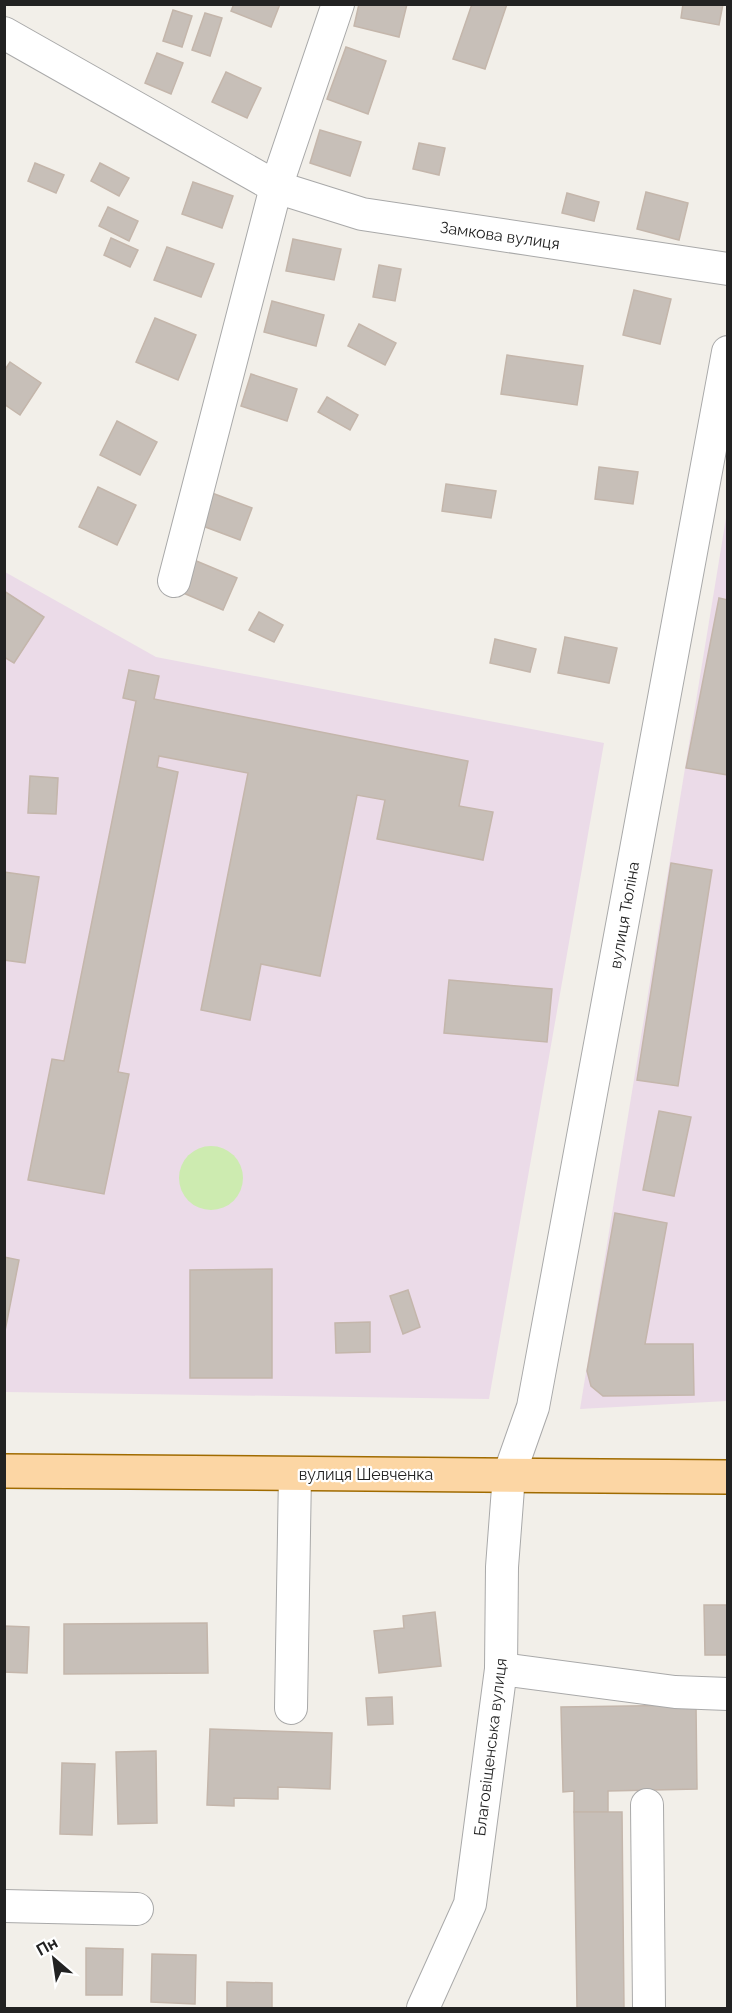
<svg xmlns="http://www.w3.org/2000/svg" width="732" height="2013" viewBox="0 0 732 2013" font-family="Raleway,sans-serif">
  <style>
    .industrial { fill: #ebdbe8 }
    .grass { fill: #cdebb0 }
    .building { fill: #c7bfb8; stroke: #c4b6ab; stroke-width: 1.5 }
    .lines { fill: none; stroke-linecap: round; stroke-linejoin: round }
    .minor-casing { stroke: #a9a9a9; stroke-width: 34 }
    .major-casing { stroke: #a06b00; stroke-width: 36 }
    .minor { stroke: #fff; stroke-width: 32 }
    .major { stroke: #fcd6a4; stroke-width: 33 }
    .labels { text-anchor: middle; stroke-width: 4.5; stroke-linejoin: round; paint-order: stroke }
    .street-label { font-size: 16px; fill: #222; stroke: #fff }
  </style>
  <rect width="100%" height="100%" fill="#f2efe9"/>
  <!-- industrial -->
  <g class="industrial">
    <path d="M727 512V1401L580 1409Z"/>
    <path d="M5 572 156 657 604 743 489 1399 5 1392Z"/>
  </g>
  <!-- grass -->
  <circle class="grass" cx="211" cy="1178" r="32"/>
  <!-- building -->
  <g class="building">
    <path d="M234 4H280L271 27 231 11Z"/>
    <path d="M359 4H407L399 37 354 26Z"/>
    <path d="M472 4H507L485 69 453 59Z"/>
    <path d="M683 4H723L719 25 681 18Z"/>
    <path d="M173 10 192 16 182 47 163 41Z"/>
    <path d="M205 13 222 18 210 56 192 50Z"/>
    <path d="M346 47 386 61 368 114 327 99Z"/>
    <path d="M157 53 183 63 171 94 145 83Z"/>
    <path d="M226 72 261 88 247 118 212 102Z"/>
    <path d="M320 130 361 142 350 176 310 163Z"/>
    <path d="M419 143 445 148 439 175 413 169Z"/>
    <path d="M35 163 64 175 56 193 28 181Z"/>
    <path d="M100 163 129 178 119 196 91 181Z"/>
    <path d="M193 182 233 196 222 228 182 214Z"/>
    <path d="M646 192 688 203 679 240 637 229Z"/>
    <path d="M567 193 599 202 594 221 562 213Z"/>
    <path d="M108 207 138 221 129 241 99 226Z"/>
    <path d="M111 238 138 250 130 267 104 255Z"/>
    <path d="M293 239 341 249 334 280 286 271Z"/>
    <path d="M167 247 214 264 201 297 154 280Z"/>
    <path d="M379 265 401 269 395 301 373 297Z"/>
    <path d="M634 290 671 299 660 344 623 335Z"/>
    <path d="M272 301 324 315 316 346 264 332Z"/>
    <path d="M155 318 196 335 178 380 136 362Z"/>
    <path d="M359 324 396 343 385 365 348 346Z"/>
    <path d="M507 355 583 366 577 405 501 394Z"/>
    <path d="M10 362 41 383 20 415 4 404V371Z"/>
    <path d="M251 374 297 389 287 421 241 406Z"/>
    <path d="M327 397 358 415 350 430 318 412Z"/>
    <path d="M117 421 157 442 140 475 100 455Z"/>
    <path d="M599 467 638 472 633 504 595 499Z"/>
    <path d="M446 484 496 491 491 518 442 511Z"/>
    <path d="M98 487 136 505 117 545 79 527Z"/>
    <path d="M212 493 252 508 240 540 200 525Z"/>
    <path d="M194 560 237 578 223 610 181 592Z"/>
    <path d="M4 591 44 617 14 663 4 657Z"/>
    <path d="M719 598 728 600V775L686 768Z"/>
    <path d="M259 612 283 625 274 642 249 630Z"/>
    <path d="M565 637 617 648 609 683 558 673Z"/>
    <path d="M495 639 536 649 530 672 490 663Z"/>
    <path d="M129 670 159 676 154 699 468 761 459 806 493 812 483 860 377 839 385 800 357 795 320 976 261 964 250 1020 201 1010 248 773 159 756 157 767 178 772 118 1072 129 1074 104 1194 28 1180 52 1059 64 1061 136 701 123 698Z"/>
    <path d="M30 776 58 778 56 814 28 813Z"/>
    <path d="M671 863 712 870 678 1086 637 1080Z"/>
    <path d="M4 872 39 877 25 963 4 960Z"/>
    <path d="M449 980 552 989 547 1042 444 1033Z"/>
    <path d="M659 1111 691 1117 674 1196 643 1190Z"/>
    <path d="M615 1213 667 1223 645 1344H693L694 1395 603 1396 591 1386 587 1371Z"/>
    <path d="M4 1257 19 1260 4 1336Z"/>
    <path d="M272 1269V1378H190V1270Z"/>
    <path d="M408 1290 420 1327 403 1334 390 1296Z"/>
    <path d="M370 1322V1352L336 1353 335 1323Z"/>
    <path d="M704 1605H728V1655H705Z"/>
    <path d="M435 1612 441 1666 379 1673 374 1631 404 1628 403 1616Z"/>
    <path d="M207 1623 208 1673 64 1674V1624Z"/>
    <path d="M4 1626 29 1627 27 1673 4 1672Z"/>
    <path d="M392 1697 393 1724 368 1725 366 1698Z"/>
    <path d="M696 1705 697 1789 608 1791V1812H574V1791L563 1792 561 1707Z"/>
    <path d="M210 1729 332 1733 330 1789 278 1787V1799L234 1798V1806L207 1805Z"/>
    <path d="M156 1751 157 1823 118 1824 116 1752Z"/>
    <path d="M62 1763 95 1764 92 1835 60 1834Z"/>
    <path d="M574 1812H622L624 2008H577Z"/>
    <path d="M86 1948 123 1949 122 1995H86Z"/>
    <path d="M152 1954 196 1955 195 2004 151 2002Z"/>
    <path d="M227 1982 272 1983V2008H227Z"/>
  </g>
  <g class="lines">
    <!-- minor casing -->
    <g class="minor-casing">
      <g id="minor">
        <path d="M4 33 276 187 362 214 728 269"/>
        <path d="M174 581 276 187 338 4"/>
        <path d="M501 1669 675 1692 728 1694"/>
        <path d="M291 1708 295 1474"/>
        <path d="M647 1805 649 2008"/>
        <path d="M4 1906 137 1909"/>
        <path d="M423 2008 470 1904 501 1669 502 1567 509 1475 533 1407 728 352"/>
      </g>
    </g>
    <!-- major casing -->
    <g class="major-casing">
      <path id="major" d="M4 1471 728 1477"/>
    </g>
    <!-- minor -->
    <use href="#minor" class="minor"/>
    <!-- major -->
    <use href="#major" class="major"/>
  </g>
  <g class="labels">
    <!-- street labels -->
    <g class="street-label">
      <text transform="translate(500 235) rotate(8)" y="6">Замкова вулиця</text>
      <text transform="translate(624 915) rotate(-80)" y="6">вулиця Тюліна</text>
      <text x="366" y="1480">вулиця Шевченка</text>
      <text transform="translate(490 1747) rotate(-83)" y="6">Благовіщенська вулиця</text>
    </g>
  </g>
  <!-- border -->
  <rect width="732" height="2013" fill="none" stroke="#222222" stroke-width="12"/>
  <!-- north arrow -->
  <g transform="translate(54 1959) rotate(331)" stroke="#ffffff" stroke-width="4.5" paint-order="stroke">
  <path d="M0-4.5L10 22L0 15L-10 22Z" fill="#222222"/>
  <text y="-9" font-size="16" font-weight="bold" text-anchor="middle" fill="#222222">Пн</text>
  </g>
</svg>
